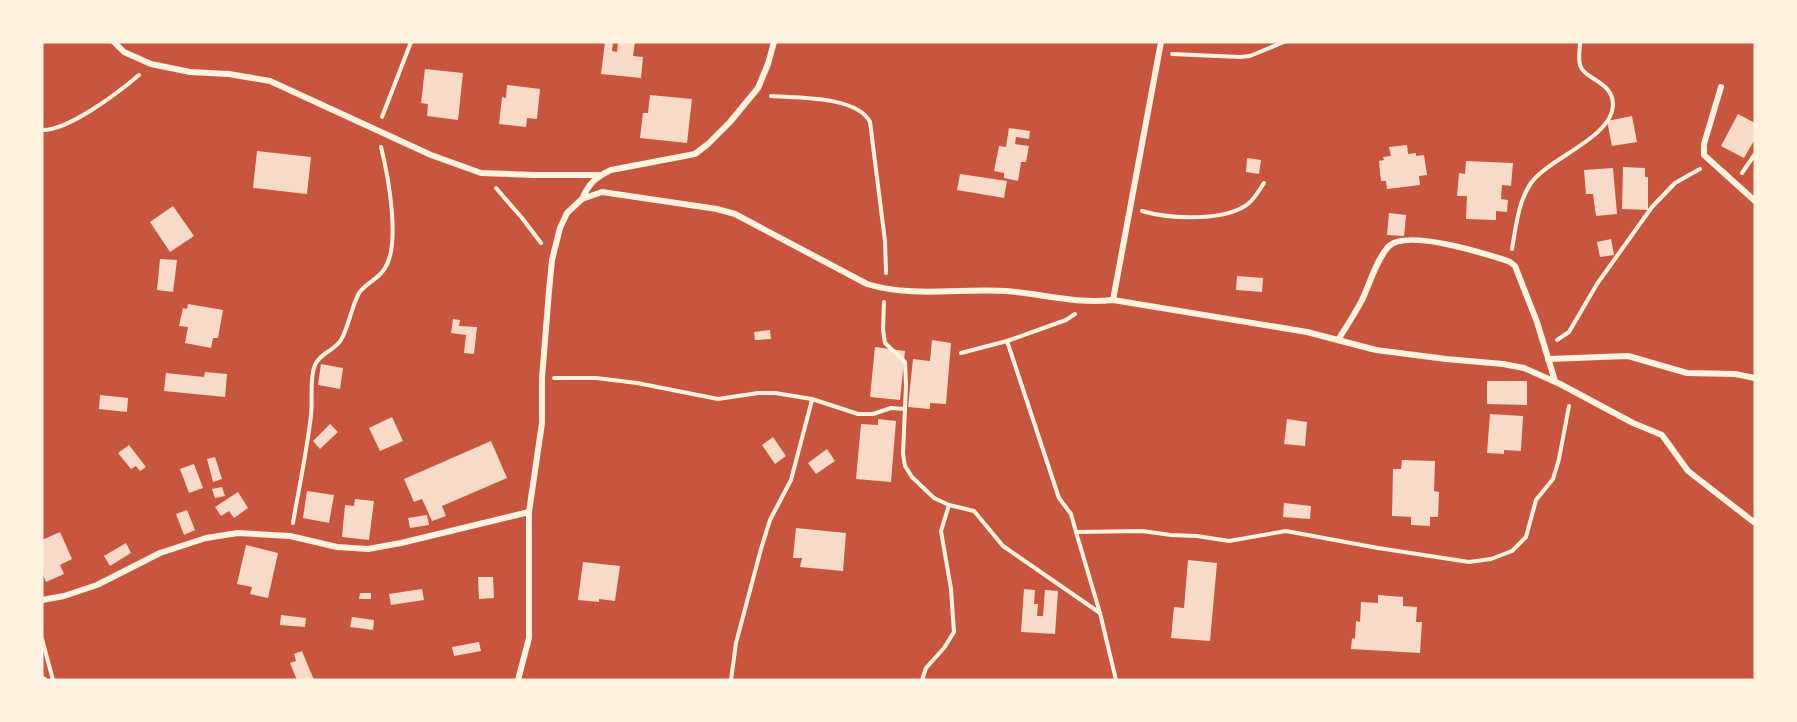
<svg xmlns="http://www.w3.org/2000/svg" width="1797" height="722" viewBox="0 0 1797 722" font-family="Jost,sans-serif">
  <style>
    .building { fill: #f7dbc8 }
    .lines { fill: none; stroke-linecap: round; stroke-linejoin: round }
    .path { stroke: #fff3e0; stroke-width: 4 }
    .minor { stroke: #fff3e0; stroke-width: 6 }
  </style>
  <rect width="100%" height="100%" fill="#c8553d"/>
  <!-- building -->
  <g class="building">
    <path d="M605 42H613L612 51 617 52 618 42H635L633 56 643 57 641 78 601 74Z"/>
    <path d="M425 69 463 73 458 120 427 116 428 104 421 103Z"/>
    <path d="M507 85 540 89 537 119 527 118 526 127 499 124 502 97 506 98Z"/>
    <path d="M650 95 692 99 687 143 640 138 643 113H648Z"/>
    <path d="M1738 114 1755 123V139L1744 158 1721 146Z"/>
    <path d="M1632 116 1637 142 1612 146 1607 121Z"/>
    <path d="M1009 128 1030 131 1029 139 1016 137 1015 144 1029 146 1026 162H1021L1018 181 1004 178V173L994 171 999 146 1006 147Z"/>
    <path d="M1407 145 1408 154 1416 153V156L1424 155 1427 175 1419 176 1420 185 1387 189 1386 181H1381L1379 161 1384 160 1383 157 1391 156 1389 147Z"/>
    <path d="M257 151 311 157 307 194 253 188Z"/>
    <path d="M1247 158 1261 160 1259 174 1246 172Z"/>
    <path d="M1466 161 1513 163 1511 186 1502 185 1501 199 1508 200 1507 212 1496 211V220L1466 219 1467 196H1457L1459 173 1465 174Z"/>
    <path d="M1623 167 1645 168V177H1648V210L1622 209Z"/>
    <path d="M1613 168 1617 214 1596 216 1593 194H1586L1584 170Z"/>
    <path d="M960 174 1007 181 1004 198 957 190Z"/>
    <path d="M173 206 194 236 170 252 150 222Z"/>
    <path d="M1389 213 1406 215 1404 236 1387 235Z"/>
    <path d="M1611 239 1614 255 1600 257 1597 242Z"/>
    <path d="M160 259 177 260 173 292 157 290Z"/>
    <path d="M1237 276 1263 278 1262 292 1236 290Z"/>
    <path d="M188 304 223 310 218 338H213L211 348 185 343 188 327 179 326 183 308 187 309Z"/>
    <path d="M453 319 460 320 459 326 477 327 474 354 464 353 466 335 451 333Z"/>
    <path d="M770 330 771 339 755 340 754 332Z"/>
    <path d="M932 340 951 343 946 404 930 403V409L908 407 913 359 930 361Z"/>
    <path d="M875 347 905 351 900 400 870 397Z"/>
    <path d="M321 364 343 368 340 389 318 385Z"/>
    <path d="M205 372 227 374 225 397 164 391 166 373 204 377Z"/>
    <path d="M1487 381H1527V405L1487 404Z"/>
    <path d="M100 395 128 398 127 412 99 409Z"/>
    <path d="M1490 414 1523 416 1521 451 1504 450V454L1487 453Z"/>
    <path d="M392 417 403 441 380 451 369 428Z"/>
    <path d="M878 419 896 421 891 482 856 479 861 424 878 425Z"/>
    <path d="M1287 419 1307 422 1305 446 1284 444Z"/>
    <path d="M330 424 338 432 320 449 313 441Z"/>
    <path d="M773 437 786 456 775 464 762 445Z"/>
    <path d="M491 441 507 478 442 506 446 516 432 521 422 499 414 502 404 479Z"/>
    <path d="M129 445 146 467 140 471 136 466 131 469 118 453Z"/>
    <path d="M827 449 835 461 816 474 808 463Z"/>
    <path d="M215 457 222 479 213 482 207 459Z"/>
    <path d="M1402 460 1435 461 1434 491 1439 492 1438 517H1430V526L1411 525V517L1392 516 1393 469H1401Z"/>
    <path d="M194 464 203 488 189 493 180 469Z"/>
    <path d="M222 487 225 496 215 498 212 489Z"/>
    <path d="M307 491 334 495 329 523 303 518Z"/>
    <path d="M238 492 248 508 234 518 229 511 221 516 215 507Z"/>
    <path d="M355 499 374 501 369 540 342 537 345 505 354 506Z"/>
    <path d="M1284 503 1311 506 1310 519 1283 517Z"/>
    <path d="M187 510 195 530 184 535 176 514Z"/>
    <path d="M427 515 429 525 410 528 408 518Z"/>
    <path d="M796 528 846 533 843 571 800 567 802 558H793Z"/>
    <path d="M60 532 72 559 60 565 64 574 46 582 42 572V540Z"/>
    <path d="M126 543 131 553 110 566 104 556Z"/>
    <path d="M246 545 278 553 268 598 250 594 252 587 237 584Z"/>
    <path d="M1188 560 1217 563 1210 641 1171 638 1174 607 1184 608Z"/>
    <path d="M583 562 620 566 615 601 599 599V602L578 600Z"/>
    <path d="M478 577H493L494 598 479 599Z"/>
    <path d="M422 589 424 600 391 605 389 594Z"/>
    <path d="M1024 589 1035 590 1034 604H1038L1037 616H1043L1045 590 1058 591 1055 634 1021 632Z"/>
    <path d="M360 593H371V599H359Z"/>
    <path d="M1378 595 1403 597V606L1417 607 1416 622H1422L1420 653 1351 649 1352 638 1355 639 1356 621 1360 622 1361 602 1378 603Z"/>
    <path d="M281 615 306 618 305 627 280 625Z"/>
    <path d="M352 617 374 620 373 630 350 627Z"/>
    <path d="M479 642 481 651 454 656 452 647Z"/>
    <path d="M302 651 314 680H297L290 663 296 661 294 654Z"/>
  </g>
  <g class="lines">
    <!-- path -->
    <g class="path">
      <path d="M1172 54 1240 57 1250 56 1284 42"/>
      <path d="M771 96C797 98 857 96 870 122L885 241 886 273"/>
      <path d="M382 117 411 42"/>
      <path d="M42 130C68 131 119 92 139 75"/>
      <path d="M1742 173 1755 154"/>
      <path d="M496 188 522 218 541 243"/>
      <path d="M1142 211C1169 219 1227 222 1249 203 1256 197 1259 190 1264 183"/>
      <path d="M1512 249C1516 227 1518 202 1531 183 1549 158 1611 138 1613 106 1614 81 1584 80 1580 65 1578 58 1580 49 1580 42"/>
      <path d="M884 302 883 330 885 343 905 362 906 385 903 454 905 466 912 477 934 498 949 505 974 511 1003 546 1100 613"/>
      <path d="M1557 340 1569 332 1597 284 1652 207 1675 183 1700 169"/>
      <path d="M1007 341 1059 498 1071 514 1076 532 1100 613 1116 680"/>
      <path d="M961 353 1007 341 1066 320 1075 314"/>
      <path d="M554 378H596L637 383 718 399 758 393H775L812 399 858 414H873L891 408 905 409"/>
      <path d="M293 523C299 487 307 451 311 415 313 400 309 379 315 365 320 353 334 351 341 340 349 326 351 308 359 293 366 283 379 279 385 268 401 243 388 175 381 147"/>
      <path d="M1076 532 1142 531 1171 535 1197 536 1229 541 1286 531 1378 548 1469 562 1491 559 1512 551 1526 537 1536 500 1553 479 1559 459 1569 406"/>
      <path d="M42 639 53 680"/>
      <path d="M42 677 46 680"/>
      <path d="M731 680 736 643 761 549 770 520 791 480 812 400"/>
      <path d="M922 680 926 668 944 648 954 632 951 589 941 531 949 505"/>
    </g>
    <!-- minor -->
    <g class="minor">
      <path d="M114 42 124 52 151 64 190 72 229 74 270 81 431 155 481 173 534 175H599"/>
      <path d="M1721 87 1704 144V155L1755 201"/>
      <path d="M582 199C589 183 596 177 611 170L695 154 708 144 730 122 758 88 768 64 774 42"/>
      <path d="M1113 300 1161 42"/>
      <path d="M1338 340C1346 327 1355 314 1362 300 1370 283 1376 261 1388 247 1405 228 1483 253 1505 260L1510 262 1515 266 1537 322 1555 381"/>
      <path d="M1548 359 1628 356 1687 373 1735 374 1755 378"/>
      <path d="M42 600 64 596 97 585 160 553 206 538 238 533 290 536 337 547 368 549 401 543 529 512"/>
      <path d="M518 680 529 638V512L542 423V378L549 291 552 260 560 228 567 213 582 199 602 192 717 209 735 214 867 284C913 298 960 288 1006 291 1043 294 1075 304 1113 300L1307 332 1376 350 1446 359 1503 364 1524 368 1560 384 1633 423 1662 435 1688 471 1755 523"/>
    </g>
  </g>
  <!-- border -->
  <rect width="1797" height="722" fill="none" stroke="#fff3e0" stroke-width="87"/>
</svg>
